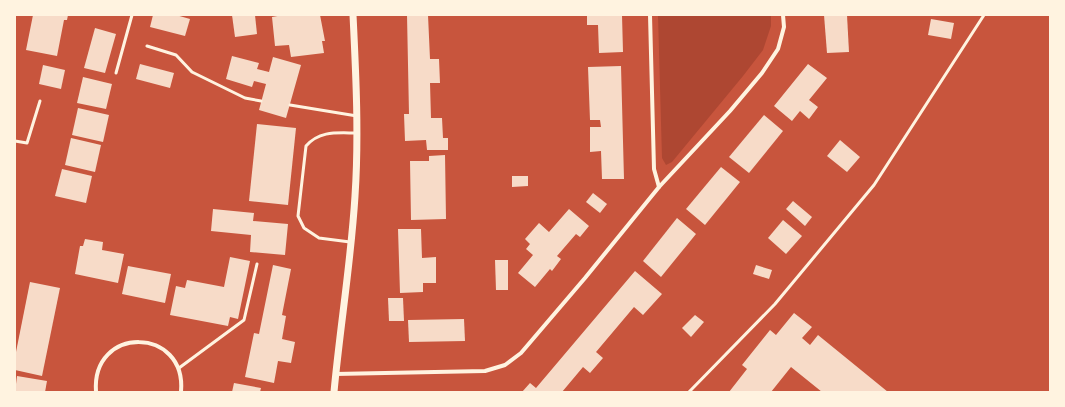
<svg xmlns="http://www.w3.org/2000/svg" width="1065" height="407" viewBox="0 0 1065 407" font-family="'Fira Sans Condensed',sans-serif">
  <style>
    .green { fill: #ae4732 }
    .building { fill: #f7dbc8 }
    .lines { fill: none; stroke-linecap: round; stroke-linejoin: round }
    .service { stroke: #fff3e0; stroke-width: 3 }
    .minor { stroke: #fff3e0; stroke-width: 4 }
    .tertiary { stroke: #fff3e0; stroke-width: 7 }
  </style>
  <rect width="100%" height="100%" fill="#c8553d"/>
  <!-- green -->
  <path class="green" d="M658 15H771V26L763 50 743 76 672 162 666 165 662 158Z"/>
  <!-- building -->
  <g class="building">
    <path d="M33 15H68L67 20H64L57 56 26 50Z"/>
    <path d="M153 15H176L190 19 185 36 150 27Z"/>
    <path d="M232 15H255L257 34 235 37Z"/>
    <path d="M283 15H320L325 41H322L324 53 291 57 289 45 275 46 272 17Z"/>
    <path d="M407 15H428L430 59H439L440 83H430L431 118H442L443 138H448V150H427L426 140 405 141 404 114H409Z"/>
    <path d="M587 15H622L623 52 599 53 598 25H587Z"/>
    <path d="M824 15H847L849 52 827 53Z"/>
    <path d="M931 19 954 23 951 39 928 35Z"/>
    <path d="M95 28 116 34 105 73 84 68Z"/>
    <path d="M232 56 259 63 257 69 269 72 273 57 301 65 286 118 259 110 266 84 254 81 252 87 226 79Z"/>
    <path d="M140 64 174 73 170 88 136 79Z"/>
    <path d="M808 64 827 78 809 100 818 107 809 119 800 111 792 121 774 106Z"/>
    <path d="M43 65 65 70 61 89 39 84Z"/>
    <path d="M621 66 624 179H602L601 151 590 152V127H601L600 120H590L588 67Z"/>
    <path d="M83 77 112 84 106 109 77 103Z"/>
    <path d="M78 108 109 115 103 142 72 135Z"/>
    <path d="M764 115 783 131 749 173 729 157Z"/>
    <path d="M257 124 296 128 288 205 249 201Z"/>
    <path d="M71 138 101 145 95 172 65 165Z"/>
    <path d="M840 140 860 157 847 172 827 156Z"/>
    <path d="M445 155 446 219 411 220 410 161H429V156Z"/>
    <path d="M721 167 740 182 705 225 686 209Z"/>
    <path d="M62 169 92 176 86 203 55 196Z"/>
    <path d="M512 176H528V186L512 187Z"/>
    <path d="M593 193 607 204 600 213 586 202Z"/>
    <path d="M793 201 812 217 805 226 786 209Z"/>
    <path d="M213 209 254 213 253 221 288 224 285 255 250 252 251 235 211 231Z"/>
    <path d="M569 209 589 226 580 237 576 234 557 256 561 259 552 271 550 269 535 287 518 273 533 255 526 249 530 244 525 239 539 223 549 232Z"/>
    <path d="M677 218 696 234 661 277 643 261Z"/>
    <path d="M783 220 802 236 786 254 768 238Z"/>
    <path d="M398 229H421L422 258 436 257V283H423V292L400 293Z"/>
    <path d="M85 239 103 242 102 250 124 254 118 283 75 274 80 246H83Z"/>
    <path d="M230 257 250 261 238 319 230 317 228 326 170 315 176 286 185 288 187 280 224 287Z"/>
    <path d="M495 260H508V290H496Z"/>
    <path d="M273 265 291 269 282 315 286 316 282 339 295 342 291 363 278 361 274 383 245 377 254 333 259 334Z"/>
    <path d="M756 265 772 270 769 279 753 274Z"/>
    <path d="M128 266 171 274 165 303 122 294Z"/>
    <path d="M635 271 662 294 643 315 634 307 596 352 603 358 590 373 583 367 562 392H522L530 383 536 388Z"/>
    <path d="M30 282 60 288 42 376 15 370V357Z"/>
    <path d="M388 298H403L404 321H389Z"/>
    <path d="M794 313 812 327 802 338 810 345 818 335 888 392H822L791 367 771 392H729L747 369 742 365 770 330 776 335Z"/>
    <path d="M695 315 704 322 691 337 682 328Z"/>
    <path d="M464 319 465 341 409 342 408 320Z"/>
    <path d="M17 376 47 381 45 392H15Z"/>
    <path d="M234 383 261 388 260 392H232Z"/>
  </g>
  <g class="lines">
    <!-- service -->
    <g class="service">
      <path d="M147 46 176 55 192 72 245 98 261 101"/>
      <path d="M116 73 132 15"/>
      <path d="M290 105 357 116"/>
      <path d="M15 141 27 143 40 101"/>
      <path d="M350 242 319 238 304 228 298 216 306 146C320 130 338 133 357 133"/>
      <path d="M179 368 244 320 257 264"/>
      <path d="M689 392 775 304 874 185 984 15"/>
    </g>
    <!-- minor -->
    <g class="minor">
      <path d="M650 15 654 169 659 187"/>
      <path d="M335 374 485 371 505 365 521 353 585 278 659 187 730 111 762 73 778 49 784 27 783 15"/>
      <path d="M96 392C91 325 187 326 181 392"/>
    </g>
    <!-- tertiary -->
    <path class="tertiary" d="M334 392C340 327 351 262 355 196 359 136 356 76 353 15"/>
  </g>
  <!-- border -->
  <rect width="1065" height="407" fill="none" stroke="#fff3e0" stroke-width="32"/>
</svg>
